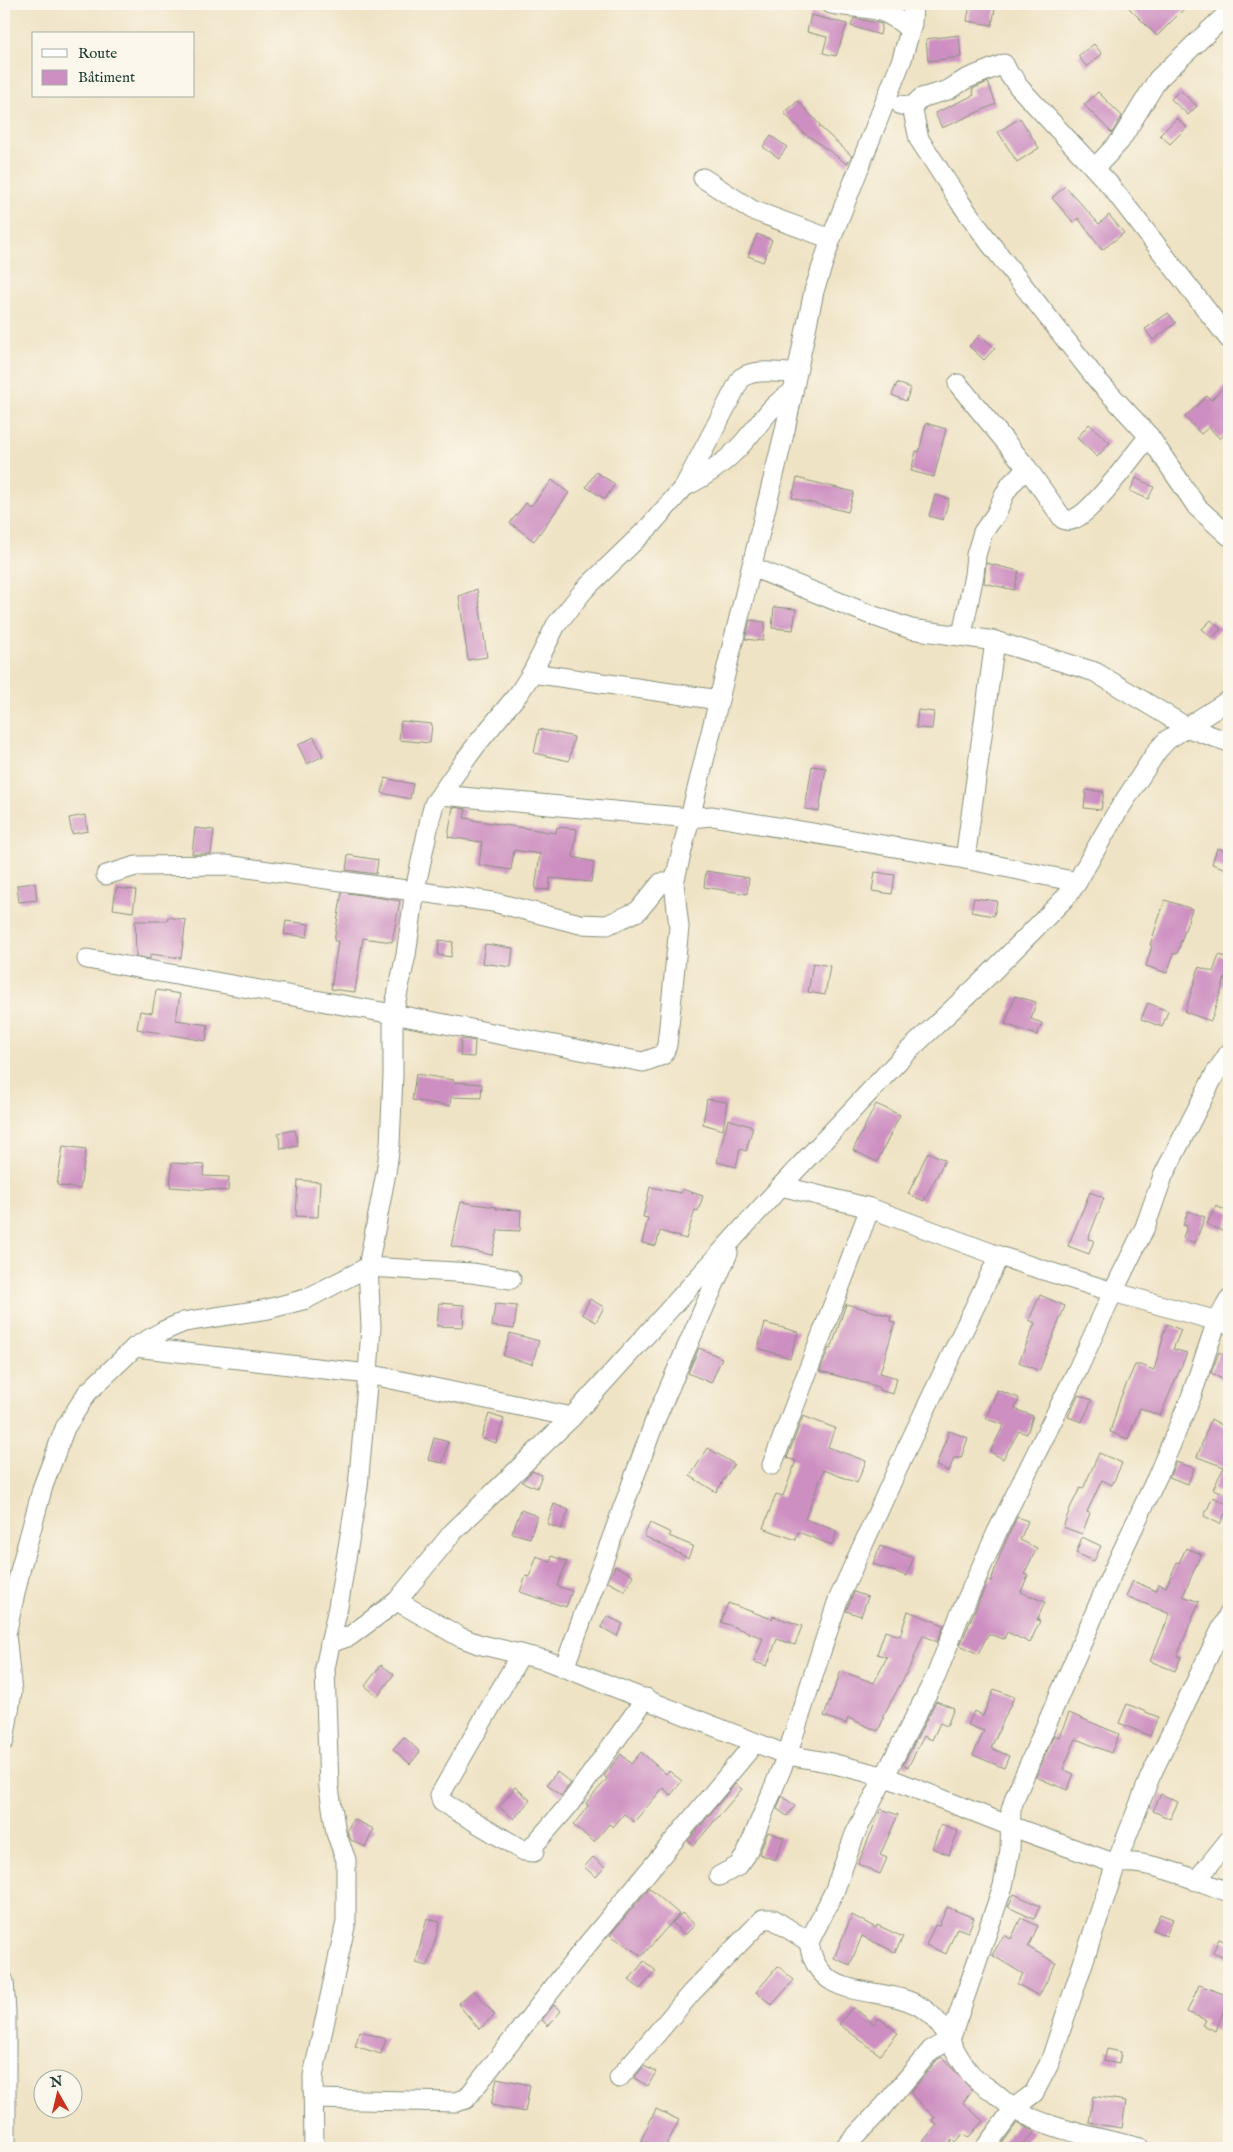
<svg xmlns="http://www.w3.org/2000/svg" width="1233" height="2152" viewBox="0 0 1233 2152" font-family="'IM FELL English',serif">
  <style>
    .building { fill: #cd8fc1 }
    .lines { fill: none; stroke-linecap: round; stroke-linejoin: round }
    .minor-casing { stroke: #87907c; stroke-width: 21 }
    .minor { stroke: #fff; stroke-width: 19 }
  </style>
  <rect width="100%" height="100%" fill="#fbf7ec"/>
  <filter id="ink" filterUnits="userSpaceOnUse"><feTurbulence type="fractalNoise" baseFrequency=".02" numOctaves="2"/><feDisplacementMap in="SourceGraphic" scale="10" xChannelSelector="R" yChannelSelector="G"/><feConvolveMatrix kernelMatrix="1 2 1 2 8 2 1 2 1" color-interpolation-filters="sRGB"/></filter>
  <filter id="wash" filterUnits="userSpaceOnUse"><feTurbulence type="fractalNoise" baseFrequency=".0096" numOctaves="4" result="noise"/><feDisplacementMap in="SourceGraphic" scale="20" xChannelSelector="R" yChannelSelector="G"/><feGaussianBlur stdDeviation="1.12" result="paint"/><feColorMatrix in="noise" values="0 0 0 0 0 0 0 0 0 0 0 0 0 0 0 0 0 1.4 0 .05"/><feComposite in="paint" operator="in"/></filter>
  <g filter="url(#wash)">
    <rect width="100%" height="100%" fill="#efe3c5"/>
    <g id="blocks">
      <!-- building -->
      <g class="building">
        <path d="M970 4H996L992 25 967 21Z"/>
        <path d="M1125 4H1189L1157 36Z"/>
        <path d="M811 15 847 24 836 56 823 53 827 37 807 32Z"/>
        <path d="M854 18 882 24 880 35 851 26Z"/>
        <path d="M959 35 961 57 928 61 926 39Z"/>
        <path d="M1094 44 1102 54 1087 67 1078 56Z"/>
        <path d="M988 82 996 104 942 128 935 113 974 95 972 89Z"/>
        <path d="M1180 90 1197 106 1188 115 1171 99Z"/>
        <path d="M1098 92 1122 116 1112 133 1084 105Z"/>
        <path d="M798 101 820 125 819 126 852 156 847 164 809 136 808 137 784 113Z"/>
        <path d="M1020 118 1039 148 1017 162 998 132Z"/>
        <path d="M1177 118 1187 127 1170 144 1160 135Z"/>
        <path d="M771 136 787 147 779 158 763 147Z"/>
        <path d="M1065 186 1099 224 1109 215 1124 233 1102 250 1078 218 1073 222 1052 198Z"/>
        <path d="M757 234 772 240 763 262 748 256Z"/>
        <path d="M1168 313 1176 323 1153 340 1145 329Z"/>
        <path d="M980 335 995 348 984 360 969 346Z"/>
        <path d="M1229 382V430L1220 439 1209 427 1201 434 1185 417 1207 396 1211 400Z"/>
        <path d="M897 383 911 388 906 401 892 395Z"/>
        <path d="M926 423 946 429 934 477 911 471 916 451 919 452Z"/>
        <path d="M1089 424 1110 443 1097 457 1077 438Z"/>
        <path d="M596 472 615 484 605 499 586 487Z"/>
        <path d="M797 478 854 492 848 512 792 498Z"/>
        <path d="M1136 478 1154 487 1148 499 1130 491Z"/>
        <path d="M552 480 569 493 534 541 510 523 526 503 531 506Z"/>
        <path d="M935 495 949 499 943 520 929 516Z"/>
        <path d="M986 563 1019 571 1014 590 984 583Z"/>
        <path d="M477 589 487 657 468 660 459 596Z"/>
        <path d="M774 607 796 609 793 630 772 628Z"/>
        <path d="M750 620 765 622 763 641 745 639Z"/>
        <path d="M1211 620 1221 629 1212 638 1202 629Z"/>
        <path d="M918 710 934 712 932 729 916 728Z"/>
        <path d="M401 721 432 724 430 743 399 740Z"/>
        <path d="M539 729 574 737 569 761 534 753Z"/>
        <path d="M314 737 323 756 307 764 298 745Z"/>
        <path d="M812 766 826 768 819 811 805 809Z"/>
        <path d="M385 778 413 784 410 799 382 793Z"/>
        <path d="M1086 790 1104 792 1101 810 1084 808Z"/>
        <path d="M453 807 466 809 464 818 473 819V820L556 833 557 827 577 829 573 857 594 862 591 882 550 878 549 890 535 889 540 854 514 850 511 870 479 865 482 842 448 837Z"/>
        <path d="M85 815 88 831 72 834 69 818Z"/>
        <path d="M195 828 214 830 211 854H192Z"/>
        <path d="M1217 848 1229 852V870L1212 864Z"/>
        <path d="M348 855 378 860 376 874 346 870Z"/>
        <path d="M706 871 749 878 747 894 704 887Z"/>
        <path d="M875 872 895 875 892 894 872 891Z"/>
        <path d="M35 883 37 900 19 902 17 885Z"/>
        <path d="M116 888 136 890 133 912 113 909Z"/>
        <path d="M342 892 400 901 392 942 363 938 355 992 331 989 338 941H334Z"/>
        <path d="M974 898 997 901 994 916 971 912Z"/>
        <path d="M1165 900 1192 909 1177 954 1174 953 1167 973 1146 966 1152 946 1150 945Z"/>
        <path d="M168 917 186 920 181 958 150 954V959L136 956 135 921H167Z"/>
        <path d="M286 921 309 924 307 937 284 934Z"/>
        <path d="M439 940 453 942 451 957 438 955Z"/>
        <path d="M485 944 513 948 511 967 482 963Z"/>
        <path d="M1219 955 1229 958V966L1211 1021 1185 1012 1199 967 1213 972Z"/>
        <path d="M813 963 830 966 825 995 808 992Z"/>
        <path d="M156 990 180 994 176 1020 208 1025 206 1041 137 1029 140 1011 152 1013Z"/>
        <path d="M1015 996 1036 1002 1031 1019 1042 1023 1037 1035 1005 1024Z"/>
        <path d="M1148 1003 1168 1011 1162 1027 1141 1019Z"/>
        <path d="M461 1039 475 1041 474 1057 460 1056Z"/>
        <path d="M416 1074 454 1080V1082L482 1084 481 1098 451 1097 450 1106 412 1100Z"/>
        <path d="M707 1099 727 1102 723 1130 703 1124Z"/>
        <path d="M876 1104 900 1115 877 1162 853 1150Z"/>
        <path d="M728 1119 753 1127 746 1151 740 1149 736 1167 717 1162Z"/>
        <path d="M295 1130 298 1146 281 1149 278 1133Z"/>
        <path d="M63 1146 86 1149 80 1189 57 1185Z"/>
        <path d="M928 1152 945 1160 924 1201 908 1194Z"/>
        <path d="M172 1163 204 1165 203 1176 229 1177 228 1191 170 1187Z"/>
        <path d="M298 1180 320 1182 318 1217 296 1216Z"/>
        <path d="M650 1187 681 1193 682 1189 703 1196 698 1211 695 1210 686 1239 660 1231 656 1246 642 1243 648 1218 643 1217Z"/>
        <path d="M1090 1192 1104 1198 1088 1239 1094 1240 1089 1254 1068 1246Z"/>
        <path d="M461 1202 496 1207V1209L521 1210 520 1231 498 1230 492 1255 451 1246Z"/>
        <path d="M1216 1206 1229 1212V1217L1222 1231 1207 1224Z"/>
        <path d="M1188 1211 1205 1217 1195 1243 1183 1238 1187 1226 1183 1225Z"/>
        <path d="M1040 1295 1065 1306 1039 1371 1019 1362 1035 1323 1029 1320Z"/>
        <path d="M590 1299 604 1307 596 1322 582 1314Z"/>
        <path d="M439 1303 464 1305 463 1327 437 1326Z"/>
        <path d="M495 1304 517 1306 514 1329 492 1326Z"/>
        <path d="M846 1304 891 1316 890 1321 895 1323 880 1373 897 1378 893 1394 879 1390V1387L820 1371 829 1348 831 1349Z"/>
        <path d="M765 1323 798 1332 790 1358 758 1348Z"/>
        <path d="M1167 1324 1181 1330 1173 1349 1187 1353 1160 1416 1140 1408 1128 1439 1110 1432 1120 1399 1135 1365H1141L1154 1370 1163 1338 1162 1337Z"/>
        <path d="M510 1333 539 1341 532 1364 503 1356Z"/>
        <path d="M699 1348 722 1358 711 1383 688 1373Z"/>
        <path d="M1219 1352 1229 1358V1383L1211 1373Z"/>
        <path d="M997 1390 1019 1398 1015 1409 1033 1416 1027 1434 1019 1431 1003 1459 990 1452 1004 1425 986 1419Z"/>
        <path d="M1078 1395 1092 1400 1082 1422 1068 1417Z"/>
        <path d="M489 1414 504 1419 496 1443 481 1438Z"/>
        <path d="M803 1416 835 1428 828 1447 866 1461 857 1483 824 1470 805 1519 837 1531 832 1545 798 1532 796 1540 763 1528 776 1494 783 1496 796 1461 787 1458Z"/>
        <path d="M1211 1419 1229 1429V1487L1226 1494 1213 1489 1224 1467 1197 1457Z"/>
        <path d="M949 1431 968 1438 961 1458H954L949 1471 936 1466Z"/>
        <path d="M434 1438 448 1442 443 1463 428 1460Z"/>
        <path d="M708 1448 734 1464 716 1492 690 1476Z"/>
        <path d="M1099 1453 1122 1463 1112 1485 1102 1480 1087 1512 1090 1513 1082 1534 1063 1527 1071 1506 1080 1488 1083 1489Z"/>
        <path d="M1176 1462 1194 1468 1188 1484 1169 1477Z"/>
        <path d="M532 1471 542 1475 537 1488 522 1482Z"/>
        <path d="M1213 1497 1229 1505 1220 1524 1204 1516Z"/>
        <path d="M554 1504 569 1510 561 1529 547 1524Z"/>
        <path d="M521 1510 537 1516 530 1538 512 1533Z"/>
        <path d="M1017 1517 1028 1521 1020 1540 1037 1548 1024 1574 1028 1575 1021 1592 1045 1602 1037 1620 1040 1621 1030 1643 1007 1632 1004 1639 988 1634 978 1654 960 1645 988 1580 991 1581 1001 1552Z"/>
        <path d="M650 1523 671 1533 669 1536 693 1546 688 1558 644 1536Z"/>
        <path d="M1082 1537 1101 1546 1094 1561 1076 1553Z"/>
        <path d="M880 1546 913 1558 907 1576 873 1564Z"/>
        <path d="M1186 1548 1201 1554 1183 1596 1199 1602 1177 1656 1181 1657 1175 1671 1150 1661 1170 1614 1126 1596 1133 1581 1156 1591 1159 1584 1166 1587 1177 1562 1179 1563Z"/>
        <path d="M537 1556 550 1562 552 1556 567 1562 557 1586 572 1591 566 1607 520 1592 526 1576 529 1577Z"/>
        <path d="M615 1566 633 1575 625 1591 608 1582Z"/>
        <path d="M854 1592 868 1597 861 1616 846 1611Z"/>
        <path d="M728 1603 772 1619 773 1616 802 1626 795 1645 777 1639 767 1666 754 1662 763 1638 721 1622Z"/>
        <path d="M908 1611 944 1625 937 1642 923 1635 912 1663 882 1718H884L878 1731 848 1718 846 1724 824 1716 841 1671 874 1683 887 1657 877 1654 885 1631 900 1636Z"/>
        <path d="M607 1616 623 1624 617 1636 601 1627Z"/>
        <path d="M381 1665 394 1674 378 1696 365 1686Z"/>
        <path d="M994 1689 1014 1697 991 1748 1009 1756 1004 1768 973 1755 984 1731 968 1725 974 1711 983 1716Z"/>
        <path d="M936 1701 954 1708 947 1726 940 1723 932 1740 924 1736 908 1767 903 1765Z"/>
        <path d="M1127 1704 1158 1717 1150 1736 1119 1723Z"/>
        <path d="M1069 1713 1119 1734 1111 1753 1076 1739 1063 1769 1074 1774 1067 1790 1036 1777 1054 1735 1059 1737Z"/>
        <path d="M404 1737 420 1752 410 1764 393 1749Z"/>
        <path d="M641 1752 666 1774 669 1771 682 1781 671 1795 663 1788 634 1822 624 1814 613 1827 609 1824 594 1842 573 1825 588 1806 586 1803 607 1779 604 1776 621 1754 631 1764Z"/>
        <path d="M557 1772 571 1783 561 1796 547 1784Z"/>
        <path d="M735 1784 742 1789 694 1845 688 1841Z"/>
        <path d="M515 1787 530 1800 514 1819 499 1807Z"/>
        <path d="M1161 1794 1178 1802 1170 1819 1153 1811Z"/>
        <path d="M782 1796 795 1806 787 1816 777 1809Z"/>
        <path d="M881 1809 898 1815 880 1855 887 1858 880 1874 858 1864Z"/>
        <path d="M353 1819 374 1829 365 1847 351 1840 347 1831Z"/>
        <path d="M941 1824 958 1831 949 1855 932 1848Z"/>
        <path d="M768 1832 784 1838 775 1860 759 1854Z"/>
        <path d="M593 1857 605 1867 596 1877 584 1867Z"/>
        <path d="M649 1888 679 1914 642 1956 610 1935Z"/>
        <path d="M1014 1894 1040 1906 1034 1919 1008 1907Z"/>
        <path d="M947 1907 974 1918 968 1932 957 1928 946 1954 926 1945 935 1925 939 1926Z"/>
        <path d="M682 1913 695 1925 685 1935 672 1923Z"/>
        <path d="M1160 1914 1173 1919 1166 1936 1153 1930Z"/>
        <path d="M852 1915 876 1928 877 1925 903 1937 895 1952 862 1936 850 1965 834 1958Z"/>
        <path d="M427 1918 440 1922 428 1966 416 1963Z"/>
        <path d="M1021 1918 1038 1926 1028 1947 1056 1963 1039 1996 1017 1984 1023 1974 992 1955 1004 1935 1011 1939Z"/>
        <path d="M1219 1939 1229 1943V1959L1213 1952Z"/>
        <path d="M644 1961 656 1971 640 1989 629 1980Z"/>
        <path d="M778 1966 794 1980 772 2005 756 1992Z"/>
        <path d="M1199 1985 1229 1996 1216 2031 1203 2025 1206 2020 1187 2012Z"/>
        <path d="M474 1990 495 2015 479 2029 458 2004Z"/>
        <path d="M554 2005 561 2011 548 2026 542 2020Z"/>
        <path d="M853 2007 874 2024 879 2018 898 2033 880 2055 839 2024Z"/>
        <path d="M360 2031 386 2039 381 2054 355 2046Z"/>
        <path d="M1107 2049 1121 2052 1119 2064 1104 2061Z"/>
        <path d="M942 2057 972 2090 963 2103 983 2121 968 2138 963 2134 955 2143 952 2140 945 2148H917L937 2125 932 2120 935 2118 910 2093 938 2059Z"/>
        <path d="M644 2066 656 2072 648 2086 634 2078Z"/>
        <path d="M497 2078 530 2085 525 2112 491 2105Z"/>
        <path d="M1093 2096 1126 2101 1122 2128 1089 2123Z"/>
        <path d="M656 2109 679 2120 665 2148H658L641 2140Z"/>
        <path d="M1017 2123 1035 2132 1018 2148H999Z"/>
      </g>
    </g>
  </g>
  <g filter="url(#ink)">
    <use href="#blocks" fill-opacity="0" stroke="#87907c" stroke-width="1"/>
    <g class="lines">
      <!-- minor casing -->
      <g class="minor-casing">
        <g id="minor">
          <path d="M831 4C866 11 880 2 910 30"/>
          <path d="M901 105 912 107 921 98 948 90 966 79 1004 64 1010 76 1015 79 1017 85 1109 184 1229 339"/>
          <path d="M912 107 919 139 960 202 989 242 1098 381 1149 436 1197 507 1229 536"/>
          <path d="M1095 168 1120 141 1158 79 1229 12"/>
          <path d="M703 178 752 210 831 239"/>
          <path d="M958 384 1027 468 1063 519C1067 521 1070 521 1074 519 1094 511 1133 455 1149 436"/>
          <path d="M684 487C709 475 731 458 748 437 763 420 771 405 791 393"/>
          <path d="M752 567 871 615 911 629 995 641 1095 672 1188 728 1229 742"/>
          <path d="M962 635 974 575 976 555 983 532 996 514 1004 495 1011 484 1027 468"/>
          <path d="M532 673 719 700"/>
          <path d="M441 795 690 818 712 816 965 859 1077 882"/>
          <path d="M965 859 995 641"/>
          <path d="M106 875 136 866 226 865 493 902 580 924 607 925 638 911 661 883H674"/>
          <path d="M87 959 393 1014 643 1062 663 1055 667 1045 679 927 674 883 785 430 814 291 831 239 902 59 912 24 913 4"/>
          <path d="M781 1186 870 1208 999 1256 1113 1292 1228 1324"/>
          <path d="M135 1347 368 1374 572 1417"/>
          <path d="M772 1465 870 1208"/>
          <path d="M397 1601 460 1637 478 1644 545 1660 787 1755 827 1762 886 1777 1010 1826 1116 1864C1146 1857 1199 1882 1229 1892"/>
          <path d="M330 1643 350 1636 397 1601 453 1532 572 1417 781 1186 905 1054 989 975 1068 895 1077 882 1114 817 1157 751 1167 740 1229 700"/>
          <path d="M521 1654 440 1795 442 1802 524 1851 534 1852V1845L568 1806 646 1698"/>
          <path d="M564 1668 656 1418 728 1253"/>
          <path d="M4 1741 12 1692 6 1634 21 1567 43 1486 65 1428 87 1393 135 1347 163 1331 184 1322 268 1309 306 1299 368 1267 472 1273 511 1279"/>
          <path d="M719 1876 738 1866 746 1855 787 1755 838 1600 907 1448 999 1256"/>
          <path d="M1196 1881 1229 1840"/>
          <path d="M4 1981 6 2013V2148"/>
          <path d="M619 2078 692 1992 763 1919H773L809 1942"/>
          <path d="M314 2099 455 2102 466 2099 582 1951 754 1744"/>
          <path d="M314 2148 313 2076 346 1922V1860L336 1833 329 1788 325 1668 338 1607 358 1487 368 1374 371 1327 368 1267 386 1173 390 1145 393 1075V1014L406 955 415 890 430 819 434 804 455 774 477 744 519 693 532 673 556 625 584 590 649 527 684 487 741 378C755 368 778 373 795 373"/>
          <path d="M844 2148 884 2106 931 2050 950 2040 1003 1886 1010 1850 1011 1810 1015 1797 1113 1571 1158 1475 1191 1397 1217 1321 1229 1300"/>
          <path d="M985 2148 1014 2108 1034 2093 1050 2062 1116 1864 1150 1777 1229 1613"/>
          <path d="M1140 2148C1102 2138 1045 2129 1013 2108 1006 2103 999 2097 992 2091 985 2086 977 2081 971 2074 954 2055 947 2026 925 2010 887 1981 818 2008 809 1942L834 1892 855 1834 936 1676 959 1617 997 1532 1077 1371 1113 1292 1145 1227 1163 1176 1215 1074 1229 1053"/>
        </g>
      </g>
      <!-- minor -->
      <use href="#minor" class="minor"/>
    </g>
  </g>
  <!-- margin -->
  <rect width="1233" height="2152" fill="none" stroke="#fbf7ec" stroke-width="20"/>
  <!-- legend -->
  <rect x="32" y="32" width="162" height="65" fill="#fbf7ec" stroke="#a3ada2"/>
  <rect x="42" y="49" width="25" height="8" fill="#ffffff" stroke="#a3ada2"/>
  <text x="78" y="58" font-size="15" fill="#1f3d34">Route</text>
  <rect x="42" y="70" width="25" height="15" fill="#cd8fc1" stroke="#a3ada2"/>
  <text x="78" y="82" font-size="15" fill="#1f3d34">Bâtiment</text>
  <!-- north arrow -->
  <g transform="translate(58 2094) rotate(352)"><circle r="24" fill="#fbf7ec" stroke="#a3ada2"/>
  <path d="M0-4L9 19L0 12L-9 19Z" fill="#c8321e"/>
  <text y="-8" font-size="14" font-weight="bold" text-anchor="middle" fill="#1f3d34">N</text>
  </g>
</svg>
